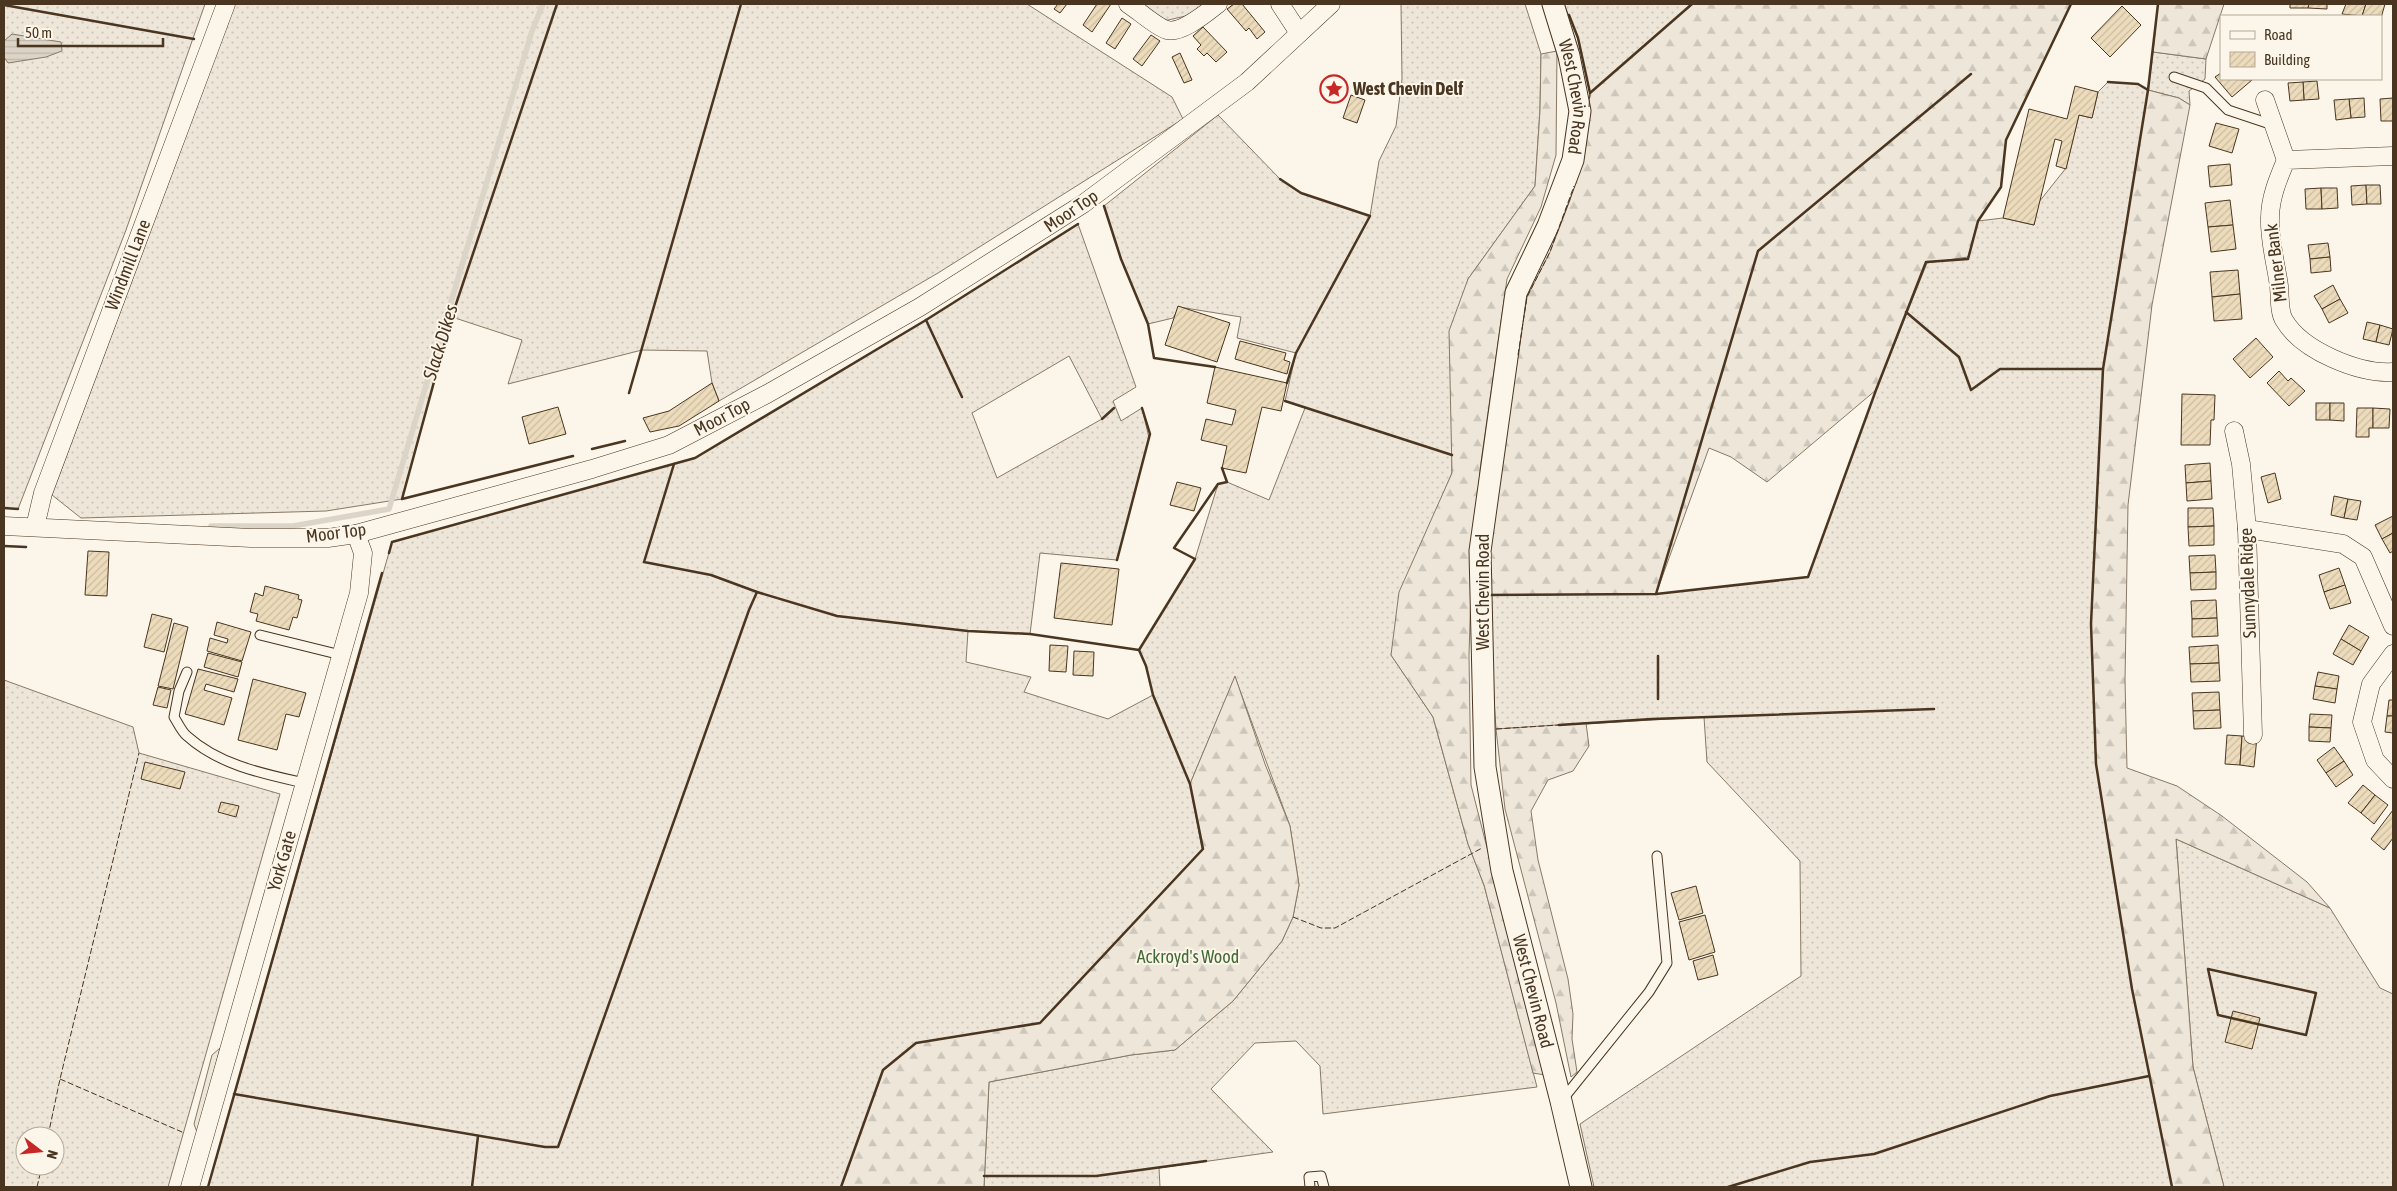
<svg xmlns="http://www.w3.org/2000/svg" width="2397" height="1191" viewBox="0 0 2397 1191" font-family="'Asap Condensed',sans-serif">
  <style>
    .grass { fill: url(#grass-dots); stroke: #887966; fill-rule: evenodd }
    .forest { fill: url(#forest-firs); stroke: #887966 }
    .parking { fill: #ede7d9; stroke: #887966 }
    .water { fill: url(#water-rules); stroke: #887966 }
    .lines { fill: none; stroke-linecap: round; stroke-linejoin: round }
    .stream { stroke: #dcd4c6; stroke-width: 5.5 }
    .building { fill: url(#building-hatch); stroke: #4a3520 }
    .service-casing { stroke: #4a3520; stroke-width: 11 }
    .minor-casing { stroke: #4a3520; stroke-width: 19 }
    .tertiary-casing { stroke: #4a3520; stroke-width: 23 }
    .service { stroke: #fbf6e9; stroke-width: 9 }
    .minor { stroke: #fbf6e9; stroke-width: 18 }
    .tertiary { stroke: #fbf6e9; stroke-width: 21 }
    .fence { stroke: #4a3520; stroke-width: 1; stroke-dasharray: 6 2.5; stroke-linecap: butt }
    .wall { stroke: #4a3520; stroke-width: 2.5 }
    .labels { text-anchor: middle; stroke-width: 4; stroke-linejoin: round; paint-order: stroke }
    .poi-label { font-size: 18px; font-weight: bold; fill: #4a3520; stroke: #fbf6e9; text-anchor: start }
    .street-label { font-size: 18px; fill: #4a3520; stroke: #fbf6e9 }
    .park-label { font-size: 18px; fill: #436837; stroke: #fbf6e9 }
    .water-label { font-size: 19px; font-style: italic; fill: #4a3520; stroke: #fbf6e9 }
  </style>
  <defs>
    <pattern id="grass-dots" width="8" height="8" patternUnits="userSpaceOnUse" patternTransform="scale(1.25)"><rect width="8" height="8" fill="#ede6d9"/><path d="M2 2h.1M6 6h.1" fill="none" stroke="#cdc6ba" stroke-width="1.8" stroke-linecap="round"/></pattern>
    <pattern id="forest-firs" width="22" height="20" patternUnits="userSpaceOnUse" patternTransform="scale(1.25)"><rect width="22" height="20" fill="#ede6d9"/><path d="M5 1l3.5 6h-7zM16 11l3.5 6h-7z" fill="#cdc6ba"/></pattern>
    <pattern id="water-rules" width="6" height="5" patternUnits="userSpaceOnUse" patternTransform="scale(1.25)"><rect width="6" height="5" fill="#dcd4c6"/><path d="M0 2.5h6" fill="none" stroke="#beb7aa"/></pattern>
    <pattern id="building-hatch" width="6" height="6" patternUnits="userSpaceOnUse" patternTransform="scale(1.25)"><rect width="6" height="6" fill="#ecdcbc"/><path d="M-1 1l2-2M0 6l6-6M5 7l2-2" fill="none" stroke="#ccbda1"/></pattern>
  </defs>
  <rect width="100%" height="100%" fill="#fbf6e9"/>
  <!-- grass -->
  <g class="grass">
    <path d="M4 4H205L126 230 18 509 4 508Z"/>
    <path d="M235 4H1027L1172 97 1183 119 938 273 719 401 712 383 707 351 642 350 508 384 522 340 452 317 402 499 326 511 81 518 52 495Z"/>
    <path d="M1138 4H1205L1190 15 1164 21Z"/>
    <path d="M1401 4H1525L1541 54 1540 110 1535 186 1468 279 1452 406V473L1439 504 1391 655 1433 717 1468 844 1484 885 1537 1087 1323 1114 1320 1066 1296 1041 1255 1043 1211 1089 1273 1152 1159 1168 1160 1187H984L989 1082 1131 1055 1175 1050 1233 1001 1282 941 1293 917 1299 885 1290 826 1235 677 1190 784 1203 849 1040 1023 917 1043 883 1070 841 1187H208L392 542 695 458 926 320 1078 224 1136 387 1113 401 1121 421 1142 408 1149 438 1117 560 1040 553 1030 634 968 631 966 662 1031 677 1024 692 1108 719 1153 695 1146 666 1139 650 1195 559 1218 484 1227 482 1269 500 1305 408 1285 401 1296 353 1237 338 1241 317 1179 307 1173 318 1148 324 1121 259 1104 206 1218 115 1280 179 1301 193 1370 216 1379 161 1396 126 1402 79ZM1069 356 1102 419 997 478 972 413Z"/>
    <path d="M1564 4H1692L1590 93 1578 38Z"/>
    <path d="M2153 52 2206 59 2205 79 2189 91 2190 105 2179 98 2148 90 2103 369 2091 624 2096 764 2132 989 2172 1187H1594L1580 1124 1801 976 1800 861 1707 762 1704 717 1496 729 1487 595 1656 594 1808 577 1876 390 1926 262 1968 259 1978 221 2003 218 2034 225 2039 202 2066 168 2079 115 2092 118 2098 92 2108 82 2138 84 2148 90Z"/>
    <path d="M4 680 133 727 139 753 280 794 168 1187H4ZM25 1136H55V1166H25Z"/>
    <path d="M2176 839 2330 908 2380 988 2393 994V1187H2224L2193 1067Z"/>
  </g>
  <!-- forest -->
  <g class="forest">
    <path d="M1692 4H2071L2006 140 2001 187 1978 221 1968 257 1927 263 1876 390 1767 482 1731 457 1709 448 1656 594 1487 595 1486 545 1527 297 1550 252 1570 200 1585 143 1590 93Z"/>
    <path d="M2158 4H2224L2206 59 2153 52Z"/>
    <path d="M1557 51 1556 155 1541 207 1507 279 1481 462 1472 554 1469 655 1471 785 1545 1075 1533 1073 1484 885 1468 844 1433 717 1391 655 1399 592 1452 473 1449 331 1468 279 1535 186 1540 110 1541 54Z"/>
    <path d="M2148 90 2179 98 2190 105 2152 305 2128 505 2125 680 2127 768 2177 786 2222 816 2307 882 2330 908 2176 839 2193 1067 2224 1187H2172L2132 989 2096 764 2091 624 2103 369Z"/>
    <path d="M1235 676 1265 764 1290 826 1299 885 1293 917 1282 941 1233 1001 1175 1050 1131 1055 989 1082 984 1187H841L883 1070 916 1043 1040 1023 1202 849 1190 784Z"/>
    <path d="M1586 723 1589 746 1573 771 1548 780 1531 811 1538 860 1568 979 1573 1014 1572 1039 1577 1072 1571 1077 1556 1003 1505 809 1496 729Z"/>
  </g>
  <!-- parking -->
  <path class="parking" d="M220 1048 198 1135 194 1124 212 1055Z"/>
  <!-- water -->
  <path class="water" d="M12 34 61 42 62 51 46 57 8 63 4 57V41Z"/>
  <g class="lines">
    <!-- stream -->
    <path class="stream" d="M211 526H293L389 509 532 31 543 4"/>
  </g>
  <!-- building -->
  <g class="building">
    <path d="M1058 4H1067L1060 13 1054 9Z"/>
    <path d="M1097 4H1111L1092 32 1083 25Z"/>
    <path d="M1234 4H1242L1265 32 1257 39 1249 28 1246 31 1227 9Z"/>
    <path d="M2290 4H2309L2308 8H2290Z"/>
    <path d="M2309 4H2327V9L2308 8Z"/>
    <path d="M2346 4H2366L2362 16 2342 14Z"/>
    <path d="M2366 4H2385L2381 18 2362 16Z"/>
    <path d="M2122 6 2141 25 2110 57 2091 38Z"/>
    <path d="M1122 18 1131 24 1115 49 1106 43Z"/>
    <path d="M1203 27 1227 52 1216 62 1207 53 1204 56 1197 49 1201 45 1193 36Z"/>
    <path d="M1151 35 1160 41 1142 66 1133 59Z"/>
    <path d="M1180 53 1192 80 1184 83 1172 57Z"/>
    <path d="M2221 73V79L2252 80 2232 97 2215 77Z"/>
    <path d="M2317 81 2319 99 2304 100 2303 82Z"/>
    <path d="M2303 82 2304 100 2290 101 2288 83Z"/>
    <path d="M2075 86 2098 92 2092 118 2079 115 2066 169 2056 166 2062 141 2055 139 2034 225 2003 218 2029 109 2067 119Z"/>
    <path d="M1351 95 1365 100 1357 123 1343 118Z"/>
    <path d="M2364 98 2365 117 2351 118 2349 99Z"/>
    <path d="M2393 98V121H2381L2380 99Z"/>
    <path d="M2349 99 2351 118 2336 120 2334 100Z"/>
    <path d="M2216 123 2239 129 2232 153 2209 146Z"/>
    <path d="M2230 164 2232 185 2210 187 2208 166Z"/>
    <path d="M2366 185 2367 204 2352 205 2351 186Z"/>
    <path d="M2366 185H2380L2381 204H2367Z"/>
    <path d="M2321 188 2322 209H2306L2305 189Z"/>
    <path d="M2321 188H2337L2338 208 2322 209Z"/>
    <path d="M2230 200 2233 225 2208 227 2205 203Z"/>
    <path d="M2233 225 2236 249 2211 252 2208 227Z"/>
    <path d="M2328 243 2330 257 2310 259 2308 245Z"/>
    <path d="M2330 257 2331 271 2311 273 2310 259Z"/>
    <path d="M2238 270 2240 294 2212 297 2210 272Z"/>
    <path d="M2333 285 2340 299 2322 309 2314 296Z"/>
    <path d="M2240 294 2242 319 2214 321 2212 297Z"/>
    <path d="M2340 299 2348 313 2329 323 2322 309Z"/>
    <path d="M1178 306 1230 323 1217 362 1165 345Z"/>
    <path d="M2367 322 2380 325 2376 342 2363 339Z"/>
    <path d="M2380 325 2393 329 2389 345 2376 342Z"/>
    <path d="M2256 338 2273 357 2250 378 2233 359Z"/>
    <path d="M1240 341 1286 353 1284 360 1290 362 1287 374 1235 359Z"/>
    <path d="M1215 367 1287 383 1281 411 1262 407 1246 473 1222 468 1227 446 1201 440 1206 419 1232 425 1236 410 1207 403Z"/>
    <path d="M2279 371 2288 381 2291 378 2305 391 2289 406 2267 383Z"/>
    <path d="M712 383 719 401 679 426 650 432 643 418 669 411Z"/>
    <path d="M2182 394 2215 395 2214 420H2211L2210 445H2181Z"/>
    <rect x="2316" y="403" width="14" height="17"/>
    <path d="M2330 403H2344V421L2330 420Z"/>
    <path d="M558 407 566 434 529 444 522 417Z"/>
    <path d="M2357 408H2373V428H2369V437H2356Z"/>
    <path d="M2373 408 2390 409 2389 428H2373Z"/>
    <path d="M2210 463 2211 481 2186 483 2185 465Z"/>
    <path d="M2275 473 2281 499 2268 503 2261 477Z"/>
    <path d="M2211 481 2212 499 2187 501 2186 483Z"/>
    <path d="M1177 482 1201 488 1194 511 1170 505Z"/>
    <path d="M2334 496 2348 499 2344 518 2331 515Z"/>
    <path d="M2348 499 2361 501 2357 520 2344 518Z"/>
    <path d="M2188 508H2213L2214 526 2188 527Z"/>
    <path d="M2393 516V533L2382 539 2375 525Z"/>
    <path d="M2214 526V545L2189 546 2188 527Z"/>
    <path d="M2393 533V551L2390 553 2382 539Z"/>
    <path d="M88 551 109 552 107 596 85 595Z"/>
    <path d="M2215 555 2216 572 2190 573 2189 556Z"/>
    <path d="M1061 563 1119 569 1112 625 1054 618Z"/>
    <path d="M2339 568 2345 585 2324 592 2319 575Z"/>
    <path d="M2216 572V589L2191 590 2190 573Z"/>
    <path d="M2345 585 2351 603 2330 609 2324 592Z"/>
    <path d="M265 586 299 595 298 599 302 600 297 618 293 617 289 630 256 621 258 614 250 612 255 593 263 596Z"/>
    <path d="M2216 600 2217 618 2192 619 2191 601Z"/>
    <path d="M152 614 172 619 164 652 144 647Z"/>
    <path d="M2217 618 2218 636 2192 637V619Z"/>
    <path d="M217 622 251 632 242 661 207 651 210 638 227 643 228 639 214 635Z"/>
    <path d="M174 623 188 627 173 689 158 686Z"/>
    <path d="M2349 625 2369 637 2361 651 2341 639Z"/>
    <path d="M2341 639 2361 651 2353 665 2333 654Z"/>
    <path d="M1050 645 1068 646 1066 672 1049 671Z"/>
    <path d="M2218 645 2219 663 2190 664 2189 647Z"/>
    <path d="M1074 651 1094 652 1093 676 1073 675Z"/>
    <path d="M208 653 242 662 238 677 204 667Z"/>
    <path d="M2219 663 2220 681 2191 682 2190 664Z"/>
    <path d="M198 669 238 679 234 692 206 684 204 690 232 698 224 725 185 714Z"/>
    <path d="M2318 672 2339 676 2337 689 2315 686Z"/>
    <path d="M253 679 306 693 299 717 286 714 277 750 238 740Z"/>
    <path d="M2315 686 2337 689 2335 703 2313 699Z"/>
    <path d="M158 687 171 690 167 708 153 705Z"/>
    <path d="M2219 692 2220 710 2193 711 2192 693Z"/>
    <path d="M2389 700H2393V716H2387Z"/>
    <path d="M2220 710 2221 728 2194 729 2193 711Z"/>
    <path d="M2310 714 2332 715 2331 728 2309 727Z"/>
    <path d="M2387 716H2393V733L2385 732Z"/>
    <path d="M2309 727 2331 728 2330 742 2309 741Z"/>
    <path d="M2227 735 2242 736 2240 765 2225 764Z"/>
    <path d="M2242 736 2257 737 2254 767 2240 765Z"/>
    <path d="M2334 747 2344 761 2326 773 2317 760Z"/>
    <path d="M2344 761 2353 775 2336 787 2326 773Z"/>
    <path d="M145 762 185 772 180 789 141 779Z"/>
    <path d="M2363 785 2375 795 2361 813 2348 803Z"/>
    <path d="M2375 795 2388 805 2374 824 2361 813Z"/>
    <path d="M221 802 239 806 236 817 218 812Z"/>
    <path d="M2393 810V838L2384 850 2371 839Z"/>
    <path d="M1696 886 1703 913 1679 920 1671 893Z"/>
    <path d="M1705 915 1715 952 1689 960 1679 922Z"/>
    <path d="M1713 955 1718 975 1698 980 1693 961Z"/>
    <path d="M2233 1011 2260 1018 2252 1049 2225 1042Z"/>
  </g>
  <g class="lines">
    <!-- service casing -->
    <g class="service-casing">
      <g id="service">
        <path d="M2174 77 2206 88 2228 110 2273 125"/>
        <path d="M260 635 341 655"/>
        <path d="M187 672 179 691 174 717C178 723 182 732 187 736 219 765 264 774 304 783"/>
        <path d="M1563 1099 1649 992 1667 963 1657 856"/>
        <path d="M1310 1187 1309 1177 1321 1176 1324 1187"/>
      </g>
    </g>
    <!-- minor casing -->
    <g class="minor-casing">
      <g id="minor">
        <path d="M1128 4C1138 10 1156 27 1167 30 1182 34 1207 12 1218 4"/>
        <path d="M1280 4 1299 33"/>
        <path d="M2265 100 2286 160"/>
        <path d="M2393 156 2286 160C2278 179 2270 198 2270 218 2269 240 2276 264 2279 286 2280 296 2279 312 2284 320 2302 351 2359 374 2393 372"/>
        <path d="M2234 431 2241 464 2247 529 2253 735"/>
        <path d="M4 526 251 538H328L356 534 592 469 669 445 767 394 920 307 1083 204 1247 82 1331 4"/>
        <path d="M35 527 43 493 226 4"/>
        <path d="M2247 529 2343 544 2363 557 2393 626"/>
        <path d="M2393 654 2371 684 2362 722 2375 760 2393 779"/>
        <path d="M190 1187 359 593 363 553 356 534"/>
      </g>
    </g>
    <!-- tertiary casing -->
    <g class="tertiary-casing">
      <g id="tertiary">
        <path id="s1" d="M1553 4 1569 56 1580 111 1573 160 1548 226 1516 293 1480 551 1485 767 1502 871 1561 1101 1581 1187"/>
      </g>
    </g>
    <!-- service -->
    <use href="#service" class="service"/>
    <!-- minor -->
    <use href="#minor" class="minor"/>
    <!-- tertiary -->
    <use href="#tertiary" class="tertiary"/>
    <!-- fence -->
    <g class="fence">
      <path d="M1589 107 1590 93"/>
      <path d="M1518 355 1527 297 1550 252 1574 186"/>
      <path d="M1496 729 1559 725"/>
      <path d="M1293 917 1321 928H1335L1482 848"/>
      <path d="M60 1079 182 1132"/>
      <path d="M48 1136 60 1079 139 753"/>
      <path d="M37 1187 42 1166"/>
    </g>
    <!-- wall -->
    <g class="wall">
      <path d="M557 4 452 316 402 499 573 456"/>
      <path d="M2158 4 2148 90 2103 369 2091 624 2096 764 2132 989 2172 1187"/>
      <path d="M4 5 194 39"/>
      <path d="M1569 15 1578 38 1590 93 1692 4"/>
      <path d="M2108 82 2138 84 2148 90"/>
      <path d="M1280 179 1301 193 1370 216 1296 353 1287 383"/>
      <path d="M1104 206 1121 259 1148 324 1154 358 1215 367"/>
      <path d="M1906 312 1959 357 1971 390 2000 369H2103"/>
      <path d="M926 320 962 397"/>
      <path d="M629 393 741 4"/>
      <path d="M1285 401 1452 455"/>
      <path d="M1102 419 1114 408"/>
      <path d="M592 449 625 441"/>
      <path d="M674 464 644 562 711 575 757 592 837 616 968 631 1030 634 1139 650 1146 666 1153 695 1190 784 1203 849 1040 1023 916 1043 883 1070 841 1187"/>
      <path d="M4 508 18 509"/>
      <path d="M4 546 26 547"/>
      <path d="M389 553 392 542 695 458 926 320 1078 224"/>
      <path d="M1117 560 1150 434 1142 408"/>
      <path d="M1656 594 1758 251 1971 74"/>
      <path d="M1487 595 1656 594 1808 577 1876 390 1926 262 1968 259 1978 221 2001 187 2006 140 2071 4"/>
      <path d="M1139 650 1195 559 1174 548 1218 484 1227 482 1222 468"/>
      <path d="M1658 656V699"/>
      <path d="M1559 725 1652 719 1934 709"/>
      <path d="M2208 969 2316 993 2306 1035 2218 1015Z"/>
      <path d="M234 1094 545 1147H558L749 610 757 592"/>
      <path d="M984 1176H1096L1206 1161"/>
      <path d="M208 1187 382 573"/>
      <path d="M472 1187 478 1136"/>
      <path d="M1728 1187 1810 1162 1874 1154 2050 1096 2149 1076"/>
    </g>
  </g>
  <!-- icons -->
  <defs>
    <g id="sight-ring" transform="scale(1.4375)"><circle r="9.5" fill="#fbf6e9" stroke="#c62828" stroke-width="1.5"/><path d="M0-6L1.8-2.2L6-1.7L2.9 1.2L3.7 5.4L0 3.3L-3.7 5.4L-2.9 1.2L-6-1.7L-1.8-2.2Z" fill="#c62828"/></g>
  </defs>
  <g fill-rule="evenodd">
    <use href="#sight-ring" x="1334" y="89"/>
  </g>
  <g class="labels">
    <!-- poi labels -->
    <g class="poi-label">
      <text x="1353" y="95">West Chevin Delf</text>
    </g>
    <!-- street labels -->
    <g class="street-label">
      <text dy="6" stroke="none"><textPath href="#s1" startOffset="96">West Chevin Road</textPath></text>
      <text transform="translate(1071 211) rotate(-34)" y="6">Moor Top</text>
      <text transform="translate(2276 263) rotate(-97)" y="6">Milner Bank</text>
      <text transform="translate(128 265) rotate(-69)" y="6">Windmill Lane</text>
      <text transform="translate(722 417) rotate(-28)" y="6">Moor Top</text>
      <text transform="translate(336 533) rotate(-7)" y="6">Moor Top</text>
      <text transform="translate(2248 583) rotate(-92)" y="6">Sunnydale Ridge</text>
      <text transform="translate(1483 592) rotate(-90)" y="6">West Chevin Road</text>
      <text transform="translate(282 861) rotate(-74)" y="6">York Gate</text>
      <text dy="6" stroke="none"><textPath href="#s1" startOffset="1011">West Chevin Road</textPath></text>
    </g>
    <!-- park labels -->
    <g class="park-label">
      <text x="1188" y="963">Ackroyd's Wood</text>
    </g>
    <!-- water labels -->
    <g class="water-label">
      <text transform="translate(440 342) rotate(-73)" y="7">Slack Dikes</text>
    </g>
  </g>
  <!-- border -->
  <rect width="2397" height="1191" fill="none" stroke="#4a3520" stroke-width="10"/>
  <!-- legend -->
  <rect x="2220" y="15" width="162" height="65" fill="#fbf6e9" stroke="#b4a999"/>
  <rect x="2230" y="31" width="25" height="8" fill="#fbf6e9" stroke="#b4a999"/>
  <text x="2264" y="40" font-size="15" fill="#4a3520">Road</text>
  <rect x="2230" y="52" width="25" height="15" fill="url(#building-hatch)" stroke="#b4a999"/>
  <text x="2264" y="65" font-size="15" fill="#4a3520">Building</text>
  <!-- north arrow -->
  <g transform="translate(40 1151) rotate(106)"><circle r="24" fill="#fbf6e9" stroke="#b4a999"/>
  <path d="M0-4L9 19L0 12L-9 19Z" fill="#c62828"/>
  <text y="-8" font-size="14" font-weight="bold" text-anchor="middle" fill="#4a3520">N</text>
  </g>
  <!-- scale -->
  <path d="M18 38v8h145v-8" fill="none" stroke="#4a3520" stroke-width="2.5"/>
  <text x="25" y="38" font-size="15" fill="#4a3520" stroke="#fbf6e9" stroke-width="4" paint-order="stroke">50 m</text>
</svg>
